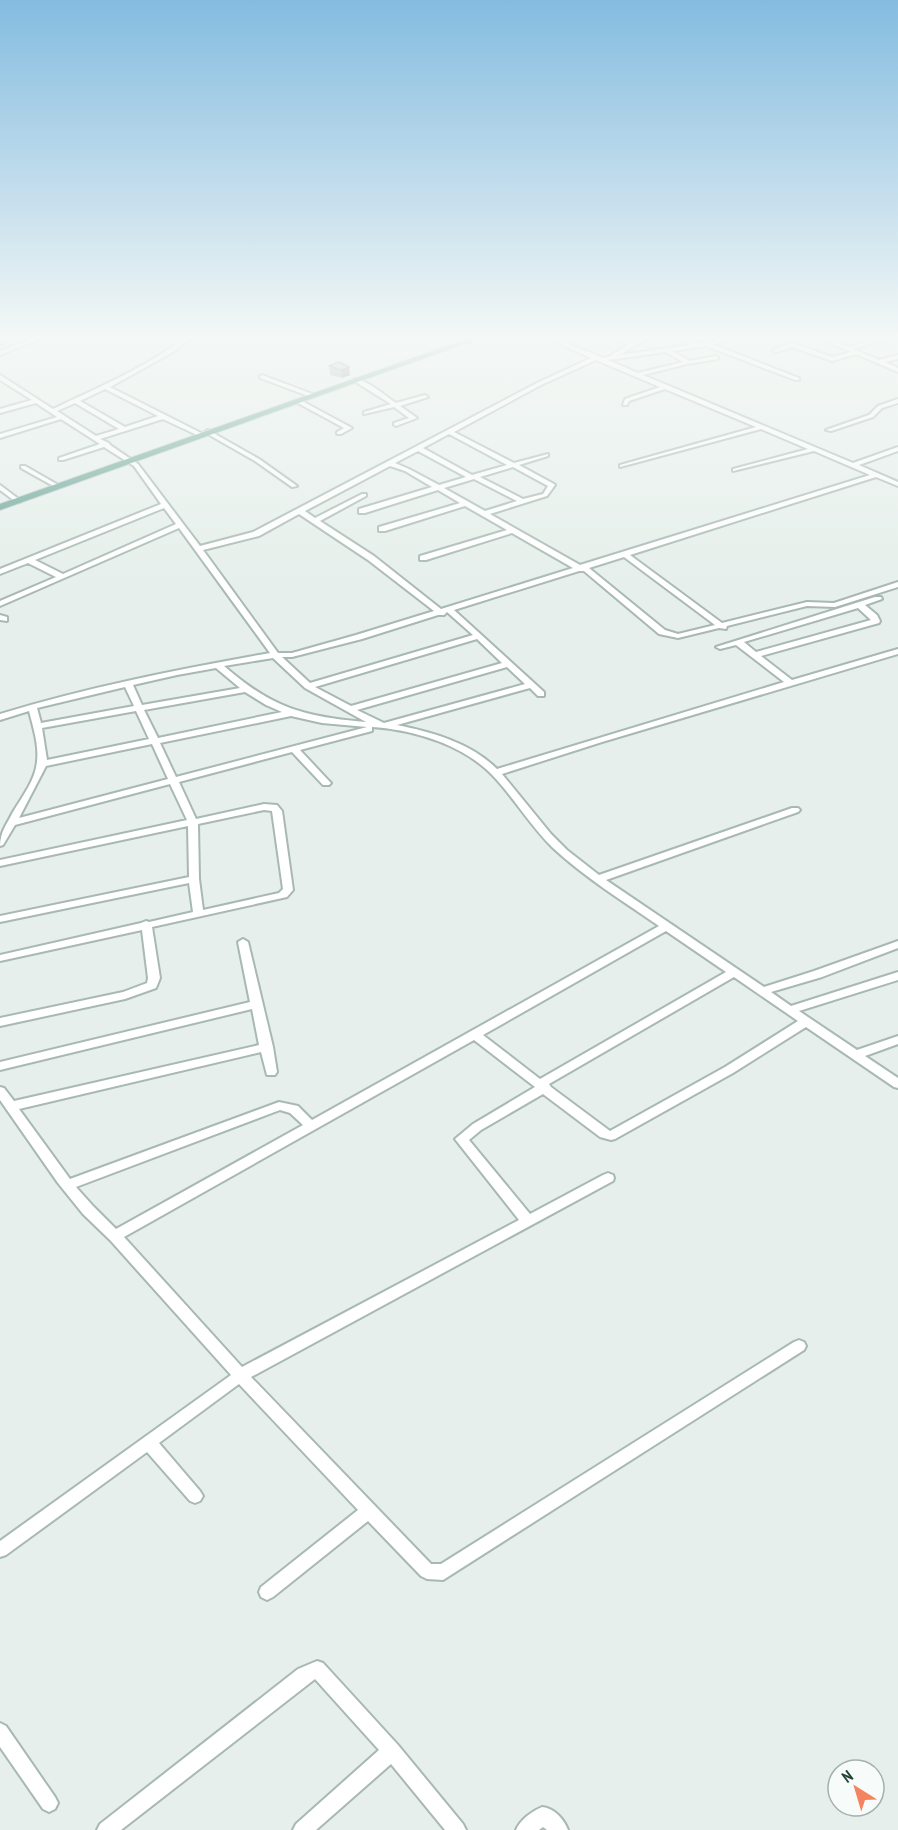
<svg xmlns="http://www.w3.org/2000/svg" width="898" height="1830" viewBox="0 0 898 1830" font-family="'PT Sans Narrow',sans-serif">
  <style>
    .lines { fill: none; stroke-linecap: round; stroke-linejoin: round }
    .minor-casing { stroke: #a8b8b2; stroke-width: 4 }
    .major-casing { stroke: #c2cac8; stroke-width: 2 }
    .minor { fill: #fff; fill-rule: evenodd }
    .major { fill: #6aa596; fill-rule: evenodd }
    .wall { fill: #a1aea9 }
    .shaded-wall { fill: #838d89 }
    .building { fill: #bbcac4; stroke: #838d89; stroke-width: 1.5 }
  </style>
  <rect width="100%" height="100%" fill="#e6efeb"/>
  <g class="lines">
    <!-- minor casing -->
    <g class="minor-casing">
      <g id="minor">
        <path d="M14 335H22L0 344V340Z"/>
        <path d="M42 335H50L0 355V351Z"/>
        <path d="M188 335H194L173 352 110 387 203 434V436H199L163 419 100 439 109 443 110 445 138 464 200 546 253 532 537 383 591 358 539 335H547L603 358 610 356 628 345 605 335H613L633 343 642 338 647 339 619 355 690 345 672 337V335C682 336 691 344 701 343 716 342 730 335 746 335L712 344 799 378V380H795L706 346 672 351 690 361 716 356 718 357V359L687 364 643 375 853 463 898 447V451L859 465 898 482V486L876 477 630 555 722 623 807 602 834 603 898 582V587L835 607 807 606 727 626 726 629 719 628 678 638 659 634 584 571H579L454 610 544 692V696H538L530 688 397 725C432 732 471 743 497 769L784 682 736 645 720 649 716 647 875 597H881L882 599 865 605 877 615 880 621 879 623 761 656 792 680 898 649V654L602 742 502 774 551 834 567 850 599 875 792 808H798L800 810 798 812 606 880 764 987 814 971 898 941V948L822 977 771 992 791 1006 898 972V980L799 1011 857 1050 898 1036V1044L865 1056 898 1078V1088L894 1087 806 1027 733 1073 615 1139 611 1140 600 1137 543 1094 481 1130 469 1140 530 1214 603 1175 608 1173 613 1175 614 1178 613 1181 251 1377 431 1564H441L794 1342 799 1340 804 1342 806 1346 804 1350 443 1580 427 1579 421 1576 368 1521 273 1597 267 1600 261 1597 259 1592 261 1587 358 1510 239 1384 159 1443 200 1491 203 1496 200 1501 195 1503 190 1501 147 1452 6 1555 0 1557V1541L231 1375 110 1240 83 1214 58 1183 0 1100V1087L4 1088 14 1101 259 1045 252 1009 0 1070V1062L250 1002 238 942 243 939 248 942 273 1047 277 1072 275 1075H267L261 1052 19 1109 70 1179 279 1102 298 1106 312 1120 659 926C623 901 584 877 552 847 531 826 516 801 496 779 467 746 416 730 372 727V731L300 750 329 781 331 783 329 785H323L292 752 179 782 196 819 264 804 277 805 282 811 293 890 287 897 152 927 160 978 156 988 125 999 0 1026V1018L123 992 147 983 148 978 142 930 0 961V955L141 923 146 921 149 922 193 912 189 883 0 922V916L189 877 188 826 0 866V860L187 820 170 784 15 825 3 845 0 846C0 832 7 824 13 812 22 797 36 779 37 761 39 745 33 727 29 711L0 720V714C88 687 180 669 270 653L179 528 0 606V601L56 577 28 563 0 574V569L161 504 134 466 104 447 63 460H59V458L100 444 61 419 0 438V434L57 417 36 403 0 413V409L32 400 0 380V375L53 409C99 387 148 367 188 335ZM666 352 683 362 638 373 608 360ZM596 360 660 387 625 399 623 405H627L629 401 665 389 756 427 620 465V467L761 429 808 449 733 469V471L814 451 870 475 580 565 490 514 547 496 555 485 554 484 519 465 548 456V454L514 463 454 432 541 385ZM105 389 158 416 125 427 80 401ZM75 403 119 429 96 436 57 411ZM449 434 507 465 472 475 423 448ZM418 451 466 477 439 485 409 469 395 463ZM390 466 405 471 432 487 359 509V513H365L438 490 460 503 379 527V531H385L465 506 507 530 420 556V560H426L512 533 573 568 441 609 374 556 320 521 366 496V494H362L315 518 305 511ZM513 467 548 486 543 494 523 499 480 477ZM474 479 517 501 485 511 444 488ZM164 508 176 524 63 574 35 560ZM299 514 368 560 434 611 356 635 292 653H278L203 550 259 536ZM624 557 715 625 678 634 665 630 589 568ZM858 608 871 620 756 652 744 642ZM447 612 473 635 310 683 282 657H292L362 639 438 615H444ZM477 639 502 663 351 706 315 687ZM273 658 305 688 366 722C304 717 272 708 224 666ZM507 667 525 684 384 723 357 710ZM216 668 240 688 142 705 133 685 177 675ZM125 687 134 706 41 723 37 708ZM245 692 266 705 282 712 158 738 144 710ZM136 711 149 739 47 760 42 728ZM291 716 322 723 367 727 176 777 160 743ZM152 744 168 779 19 818 46 766ZM264 810 272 811 283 889 279 893 203 910 199 879 198 824ZM666 931 726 972 540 1079 483 1035ZM734 977 798 1021 725 1067 610 1131 551 1087 549 1084ZM474 1040 535 1087 473 1124 455 1139 519 1220 242 1367 124 1237ZM280 1110 290 1113 303 1125 116 1229 93 1206 76 1187Z"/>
        <path d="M436 335H449L474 340 471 342Z"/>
        <path d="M812 335H820L848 347 891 335H898V336L853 349 879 360 898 355V359L885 362 898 368V372L856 354 832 361 793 347 776 352 773 350 793 343 832 357 851 352Z"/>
        <path d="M262 375 315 395 316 396 311 397 260 378V376Z"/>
        <path d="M354 379C368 380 384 395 396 403L425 395 428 397 400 406 417 418 396 426 394 425V423L409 418 394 407 364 414V412L391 404 354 381Z"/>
        <path d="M898 399V403L882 408 873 417 831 431 826 430 869 415 878 406Z"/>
        <path d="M296 400H300L352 428 341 434H337V432L344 428 296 402Z"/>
        <path d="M208 430 259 459 297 486 292 487 255 461 206 433 205 432Z"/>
        <path d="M21 466H25L60 486 55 487 21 468Z"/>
        <path d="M0 485 20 500V502H16L0 490Z"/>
        <path d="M0 615 7 617V621L0 620Z"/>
        <path d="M317 1661 323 1663 398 1745 463 1824 466 1830H445L391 1764 316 1830H293L296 1824 379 1750 315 1679 121 1830H97L100 1824 298 1669Z"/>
        <path d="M0 1723 6 1726 55 1797 58 1803 55 1809 49 1812 43 1809 0 1747Z"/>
        <path d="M542 1807C554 1808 564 1819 568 1830H547L543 1827 539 1830H516C520 1820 532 1811 542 1807Z"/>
      </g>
    </g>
    <!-- major casing -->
    <g class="major-casing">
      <path id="major" d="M478 335H489L0 510V504Z"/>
    </g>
    <!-- minor -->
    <use href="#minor" class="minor"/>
    <!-- major -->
    <use href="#major" class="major"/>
  </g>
  <!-- wall -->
  <path class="wall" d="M329 366 349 367 350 375 342 378 330 375Z"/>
  <!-- shaded-wall -->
  <path class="shaded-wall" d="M349 367 350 375 342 378 341 370Z"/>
  <!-- building -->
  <path class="building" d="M339 362 349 367 341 370 329 366Z"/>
  <!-- sky -->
  <linearGradient id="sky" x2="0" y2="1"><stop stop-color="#84bce0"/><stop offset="0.57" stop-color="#f4f8f6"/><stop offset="1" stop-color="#f4f8f6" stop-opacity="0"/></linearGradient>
  <rect width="898" height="591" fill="url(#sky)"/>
  <!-- north arrow -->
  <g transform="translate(856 1788) rotate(323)"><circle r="28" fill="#f7fbf9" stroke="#a3b1ad" stroke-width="1.5"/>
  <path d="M0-4.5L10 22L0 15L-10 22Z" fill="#f4845f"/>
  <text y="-9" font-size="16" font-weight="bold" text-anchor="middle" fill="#24423a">N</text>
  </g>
</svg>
